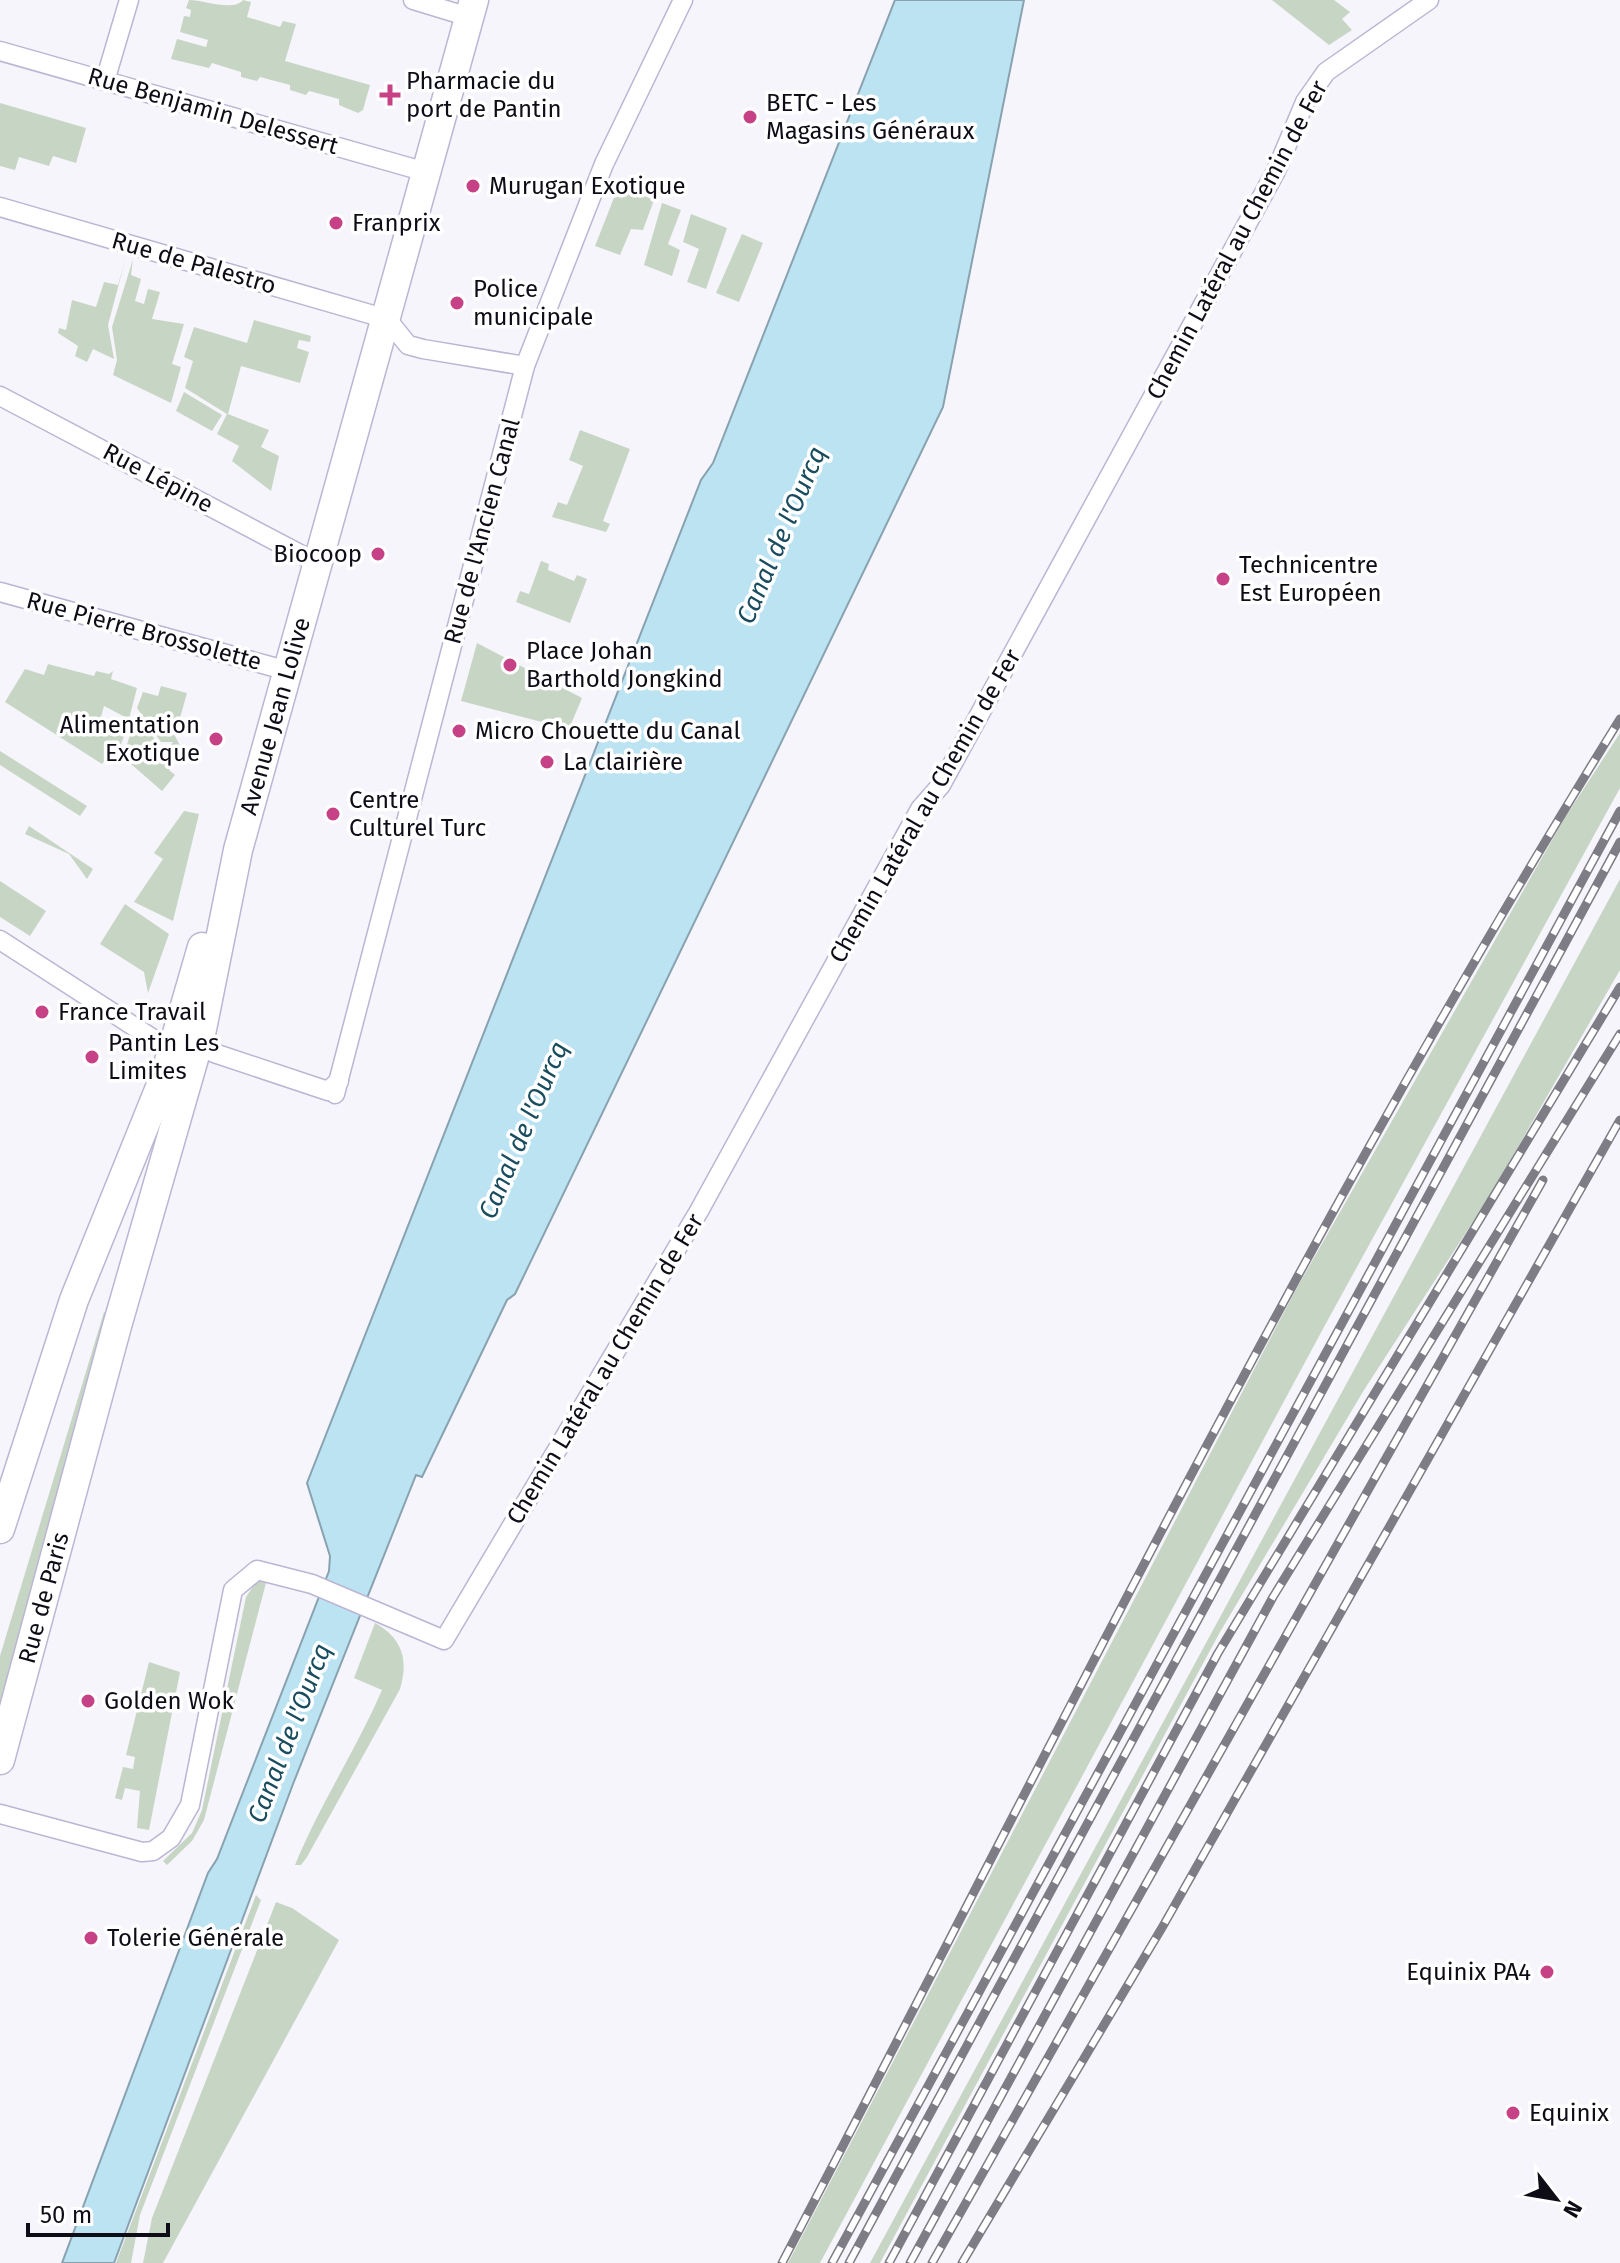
<svg xmlns="http://www.w3.org/2000/svg" width="1620" height="2263" viewBox="0 0 1620 2263" font-family="'Fira Sans',sans-serif">
  <style>
    .green { fill: #c7d6c4 }
    .water { fill: #bce3f2; stroke: #88a2b0; stroke-width: 2 }
    .lines { fill: none; stroke-linecap: round; stroke-linejoin: round }
    .minor-casing { stroke: #bab6d3; stroke-width: 21 }
    .primary-casing { stroke: #bab6d3; stroke-width: 31 }
    .minor { stroke: #fff; stroke-width: 18 }
    .primary { stroke: #fff; stroke-width: 28 }
    .rail-casing { stroke: #7e7c85; stroke-width: 9 }
    .rail { stroke: #fff; stroke-width: 6; stroke-dasharray: 18; stroke-linecap: butt }
    .poi-dot { fill: #c64186; stroke: #fff; stroke-width: 3 }
    .labels { text-anchor: middle; stroke-width: 7; stroke-linejoin: round; paint-order: stroke }
    .poi-label { font-size: 24px; fill: #0e0c16; stroke: #fff; text-anchor: start }
    .street-label { font-size: 24px; fill: #0e0c16; stroke: #fff }
    .water-label { font-size: 26px; font-style: italic; fill: #194c5e; stroke: #fff }
  </style>
  <rect width="100%" height="100%" fill="#f6f5fc"/>
  <!-- green -->
  <g class="green">
    <path d="M189 0C205 0 233 12 243 0L251 2 247 17 280 27 283 21 296 24 285 61 370 85 363 110 358 113 339 105V99L309 91 306 95 290 90V85L260 77 257 81 241 77V72L212 63 209 68 171 59 177 39 206 47 208 40 180 32 184 16 190 17 191 10 186 8Z"/>
    <path d="M1272 0H1334L1350 12 1342 19 1352 30 1329 45Z"/>
    <path d="M0 103 86 128 76 163 53 156 49 166 19 157 15 170 0 166Z"/>
    <path d="M619 185 654 200 643 230 631 229 620 255 595 246Z"/>
    <path d="M662 203 681 210 668 244 680 250 672 276 644 265Z"/>
    <path d="M691 214 727 228 706 289 687 282 699 249 683 242Z"/>
    <path d="M742 234 763 243 739 302 716 293Z"/>
    <path d="M126 257 108 325 114 359 93 349 87 362 75 356 78 346 58 333 59 328 66 330 72 300 96 307 104 282 118 285Z"/>
    <path d="M133 259 131 275 141 279 135 301 144 304 148 289 160 292 152 319 184 324 172 364 181 367 171 403 113 375 117 360 112 327Z"/>
    <path d="M254 320 311 336 310 342 299 340 297 348 309 352 300 383 241 366 228 414 269 430 261 447 279 456 271 491 232 461 239 446 217 434 227 414 185 388 193 361 184 357 194 327 247 343Z"/>
    <path d="M184 392 222 415 212 431 176 411Z"/>
    <path d="M580 430 630 449 603 521 610 524 606 532 552 517 558 502 567 505 583 466 569 460Z"/>
    <path d="M541 561 549 564 548 570 574 581 577 575 587 579 570 623 516 602 520 591 529 594Z"/>
    <path d="M477 643 582 698 569 729 461 701Z"/>
    <path d="M48 664 94 676 96 671 109 674 113 671 111 679 137 688 129 719 104 706 98 728 108 731 111 719 129 723 115 760 109 755 102 764 5 702 25 669 44 675Z"/>
    <path d="M161 686 187 693 175 736 187 759 180 757 177 761 166 751 173 742H161L137 708 143 692 158 696Z"/>
    <path d="M139 718 158 744 154 750 173 765 169 770 175 775 162 791 123 757 135 719Z"/>
    <path d="M1620 733V788L1324 1327 820 2263H788L1295 1291 1564 819Z"/>
    <path d="M0 751 87 806 80 816 0 765Z"/>
    <path d="M184 811 199 814 173 921 134 902 163 859 154 853Z"/>
    <path d="M29 826 93 869 87 879 69 854 25 834Z"/>
    <path d="M1620 879V970L1489 1197 1364 1390 1220 1632 880 2263H870Z"/>
    <path d="M0 881 46 911 30 936 0 917Z"/>
    <path d="M125 904 169 934 148 993 144 972 100 944Z"/>
    <path d="M104 1312 108 1313 5 1703 0 1702V1656Z"/>
    <path d="M267 1579 204 1820 192 1841 167 1865 163 1861 192 1833 202 1810 246 1597 256 1582Z"/>
    <path d="M375 1623C402 1638 409 1659 400 1689L307 1857 301 1865H295C320 1804 356 1750 382 1690L354 1678Z"/>
    <path d="M149 1662 180 1672 149 1830 137 1828 140 1791 125 1788 122 1800 115 1798 123 1767 133 1769 135 1757 126 1755Z"/>
    <path d="M256 1895 261 1900 140 2215 131 2263H116Z"/>
    <path d="M276 1902 292 1908 339 1940 163 2263H143L152 2218Z"/>
  </g>
  <!-- water -->
  <path class="water" d="M895 0H1024L943 407 515 1294 507 1300 422 1477 416 1475 293 1784 114 2263H62L208 1873 217 1859 329 1571 330 1556 307 1483 701 480 713 463Z"/>
  <g class="lines">
    <!-- minor casing -->
    <g class="minor-casing">
      <g id="minor">
        <path d="M413 0 469 17"/>
        <path d="M0 51 426 172"/>
        <path d="M105 81 129 0"/>
        <path d="M0 207 387 319 408 345 423 349 525 366"/>
        <path d="M0 396 317 563"/>
        <path d="M0 592 288 671"/>
        <path d="M0 940 172 1051"/>
        <path d="M214 1053 328 1091 339 1081"/>
        <path d="M335 1094 525 366 604 164 683 0"/>
        <path d="M0 1814 142 1852 153 1851 171 1838 190 1805 233 1590 257 1570 312 1584 444 1640 699 1211 920 809 941 785 1276 171 1305 102 1326 72 1429 0"/>
      </g>
    </g>
    <!-- primary casing -->
    <g class="primary-casing">
      <g id="primary">
        <path d="M0 1529 74 1300 165 1075 202 947"/>
        <path id="s1" d="M0 1760 117 1326 201 1034 238 850 474 0"/>
      </g>
    </g>
    <!-- minor -->
    <use href="#minor" class="minor"/>
    <!-- primary -->
    <use href="#primary" class="primary"/>
    <!-- rail casing -->
    <g class="rail-casing">
      <g id="rail">
        <path d="M782 2263C1053 1744 1311 1217 1620 719"/>
        <path d="M832 2263 1620 811"/>
        <path d="M849 2263 1620 842"/>
        <path d="M889 2263 1218 1653 1620 987"/>
        <path d="M910 2263 1273 1597 1620 1034"/>
        <path d="M932 2263 1543 1180"/>
        <path d="M962 2263 1163 1926 1620 1120"/>
      </g>
    </g>
    <!-- rail -->
    <use href="#rail" class="rail"/>
  </g>
  <!-- markers -->
  <g class="poi-dot">
    <path d="M386 83h8v8h8v8h-8v8h-8v-8h-8v-8h8z"/>
    <circle cx="750" cy="117" r="8"/>
    <circle cx="473" cy="186" r="8"/>
    <circle cx="336" cy="223" r="8"/>
    <circle cx="457" cy="303" r="8"/>
    <circle cx="378" cy="554" r="8"/>
    <circle cx="1223" cy="579" r="8"/>
    <circle cx="510" cy="665" r="8"/>
    <circle cx="459" cy="731" r="8"/>
    <circle cx="216" cy="739" r="8"/>
    <circle cx="547" cy="762" r="8"/>
    <circle cx="333" cy="814" r="8"/>
    <circle cx="42" cy="1012" r="8"/>
    <circle cx="92" cy="1057" r="8"/>
    <circle cx="88" cy="1701" r="8"/>
    <circle cx="91" cy="1938" r="8"/>
    <circle cx="1547" cy="1972" r="8"/>
    <circle cx="1513" cy="2113" r="8"/>
  </g>
  <g class="labels">
    <!-- poi labels -->
    <g class="poi-label">
      <text x="406" y="89">Pharmacie du<tspan x="406" dy="28">port de Pantin</tspan></text>
      <text x="766" y="111">BETC - Les<tspan x="766" dy="28">Magasins Généraux</tspan></text>
      <text x="489" y="194">Murugan Exotique</text>
      <text x="352" y="231">Franprix</text>
      <text x="473" y="297">Police<tspan x="473" dy="28">municipale</tspan></text>
      <text x="362" y="562" text-anchor="end">Biocoop</text>
      <text x="1239" y="573">Technicentre<tspan x="1239" dy="28">Est Européen</tspan></text>
      <text x="526" y="659">Place Johan<tspan x="526" dy="28">Barthold Jongkind</tspan></text>
      <text x="200" y="733" text-anchor="end">Alimentation<tspan x="200" dy="28">Exotique</tspan></text>
      <text x="475" y="739">Micro Chouette du Canal</text>
      <text x="563" y="770">La clairière</text>
      <text x="349" y="808">Centre<tspan x="349" dy="28">Culturel Turc</tspan></text>
      <text x="58" y="1020">France Travail</text>
      <text x="108" y="1051">Pantin Les<tspan x="108" dy="28">Limites</tspan></text>
      <text x="104" y="1709">Golden Wok</text>
      <text x="107" y="1946">Tolerie Générale</text>
      <text x="1531" y="1980" text-anchor="end">Equinix PA4</text>
      <text x="1529" y="2121">Equinix</text>
    </g>
    <!-- street labels -->
    <g class="street-label">
      <text transform="translate(213 111) rotate(16)" y="8">Rue Benjamin Delessert</text>
      <text transform="translate(1237 240) rotate(-62)" y="8">Chemin Latéral au Chemin de Fer</text>
      <text transform="translate(194 263) rotate(16)" y="8">Rue de Palestro</text>
      <text transform="translate(158 478) rotate(28)" y="8">Rue Lépine</text>
      <text transform="translate(482 531) rotate(-75)" y="8">Rue de l'Ancien Canal</text>
      <text transform="translate(144 631) rotate(15)" y="8">Rue Pierre Brossolette</text>
      <text dy="8" stroke="none"><textPath href="#s1" startOffset="1080">Avenue Jean Lolive</textPath></text>
      <text transform="translate(925 806) rotate(-60)" y="8">Chemin Latéral au Chemin de Fer</text>
      <text transform="translate(605 1369) rotate(-59)" y="8">Chemin Latéral au Chemin de Fer</text>
      <text dy="8" stroke="none"><textPath href="#s1" startOffset="168">Rue de Paris</textPath></text>
    </g>
    <!-- water labels -->
    <g class="water-label">
      <text transform="translate(781 535) rotate(-67)" y="9">Canal de l'Ourcq</text>
      <text transform="translate(523 1130) rotate(-67)" y="9">Canal de l'Ourcq</text>
      <text transform="translate(289 1733) rotate(-69)" y="9">Canal de l'Ourcq</text>
    </g>
  </g>
  <!-- north arrow -->
  <g transform="translate(1556 2199) rotate(121)" stroke="#ffffff" stroke-width="6" paint-order="stroke">
  <path d="M0-6L14 30L0 20L-14 30Z" fill="#0e0c16"/>
  <text y="-12" font-size="22" font-weight="bold" text-anchor="middle" fill="#0e0c16">N</text>
  </g>
  <!-- scale -->
  <path d="M28 2223v12h140v-12" fill="none" stroke="#0e0c16" stroke-width="4"/>
  <text x="40" y="2223" font-size="24" fill="#0e0c16" stroke="#ffffff" stroke-width="6" paint-order="stroke">50 m</text>
</svg>
